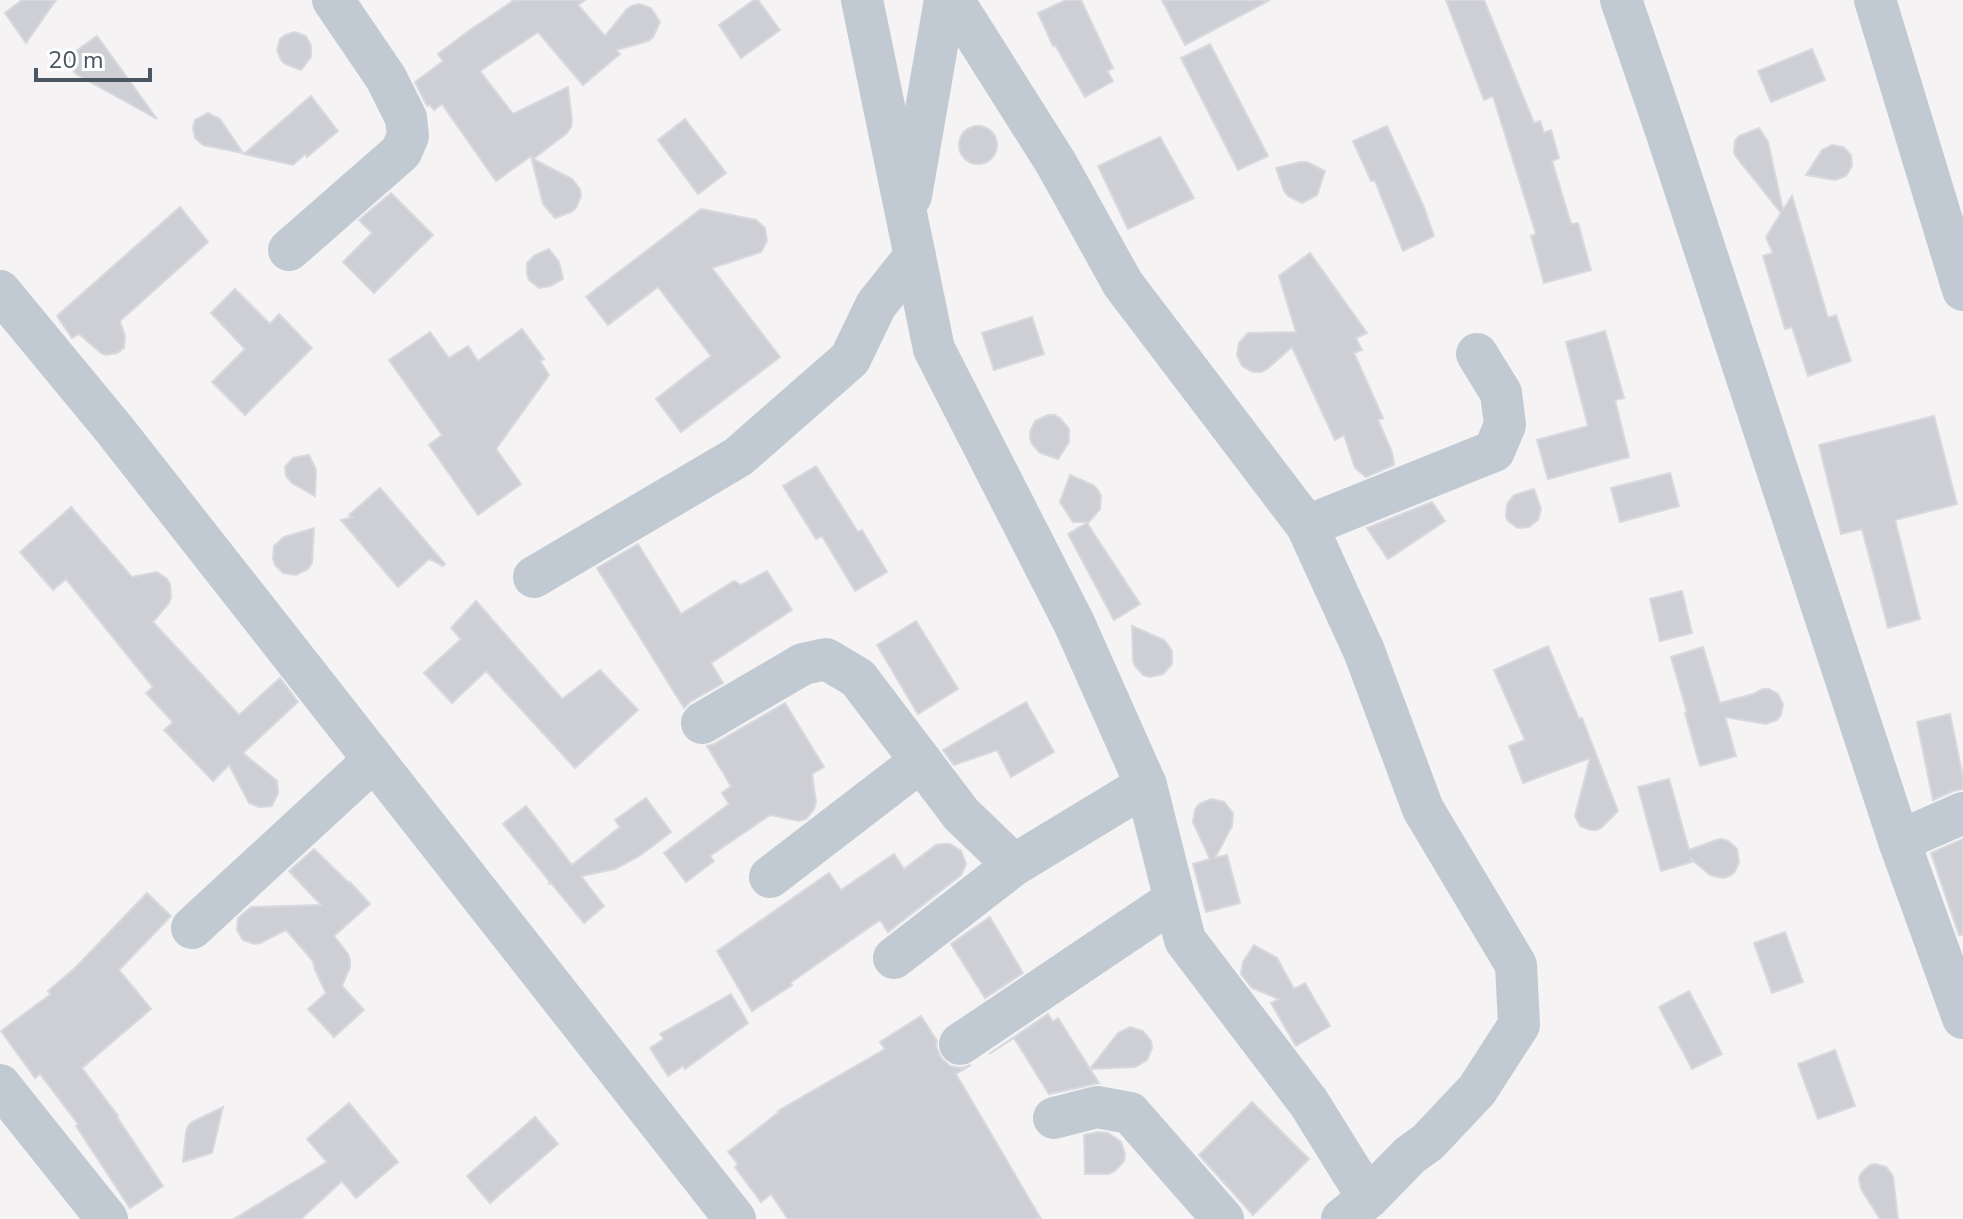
<svg xmlns="http://www.w3.org/2000/svg" width="1963" height="1219" viewBox="0 0 1963 1219" font-family="'Nunito Sans',sans-serif">
  <style>
    .building { fill: #cdcfd5; stroke: #d7d9de; stroke-width: 2 }
    .lines { fill: none; stroke-linecap: round; stroke-linejoin: round }
    .minor { stroke: #c1cad2; stroke-width: 42 }
  </style>
  <rect width="100%" height="100%" fill="#f5f3f3"/>
  <!-- building -->
  <g class="building">
    <path d="M22 0H56L26 43 5 13Z"/>
    <path d="M512 0H585L578 5 605 36 627 9 632 6 639 4 651 8 660 22 653 37 648 41 616 50 620 54 583 85 538 32 480 71 513 114 568 87 572 120 571 127 567 133 533 159 572 179 580 189 581 196 576 208 571 212 555 218 543 204 531 156 496 181 442 104 434 110 430 105 427 106 415 82 443 61 438 54 467 32 513 1Z"/>
    <path d="M754 0H758L780 30 741 58 719 25Z"/>
    <path d="M1066 0H1081L1113 68 1107 71 1113 81 1085 97 1055 45 1053 46 1038 13Z"/>
    <path d="M1162 0H1270L1185 45Z"/>
    <path d="M1446 0H1484L1534 123 1540 121 1544 133 1551 130 1559 158 1552 161 1571 224 1578 223 1591 270 1544 283 1531 236 1536 234 1493 96 1484 100Z"/>
    <path d="M295 32 306 36 311 46V57L301 70 285 64 281 60 277 50 280 39 285 35Z"/>
    <path d="M97 36 157 119 76 74 65 59Z"/>
    <path d="M1210 44 1268 156 1238 170 1181 58Z"/>
    <path d="M1812 49 1825 80 1771 102 1758 71Z"/>
    <path d="M311 96 338 131 307 157 305 154 293 165 244 154Z"/>
    <path d="M208 113 220 119 243 153 203 145 195 138 193 128 195 120Z"/>
    <path d="M685 119 726 173 698 194 658 140Z"/>
    <path d="M1387 126 1423 205 1434 236 1403 251 1375 181H1371L1353 141Z"/>
    <circle cx="978" cy="145" r="19"/>
    <path d="M1759 128 1768 142 1783 210 1792 196 1828 318 1836 315 1851 361 1808 376 1792 327 1785 329 1763 256 1773 253 1766 237 1781 213 1737 158 1734 153 1735 141 1739 136Z"/>
    <path d="M1160 137 1194 198 1128 229 1098 166Z"/>
    <path d="M1832 145 1843 147 1851 155 1852 166 1846 176 1835 180 1806 175 1822 150Z"/>
    <path d="M1300 162H1307L1325 171 1317 195 1302 203 1288 196 1284 191 1276 168Z"/>
    <path d="M391 193 433 235 374 293 343 262 372 233 359 220Z"/>
    <path d="M180 207 208 242 120 321 125 336 124 348 117 353 106 355 101 353 79 334 72 338 57 316Z"/>
    <path d="M701 209 756 220 765 228 767 241 761 252 712 268 780 357 681 432 656 399 711 356 658 287 608 325 586 297Z"/>
    <path d="M549 249 559 262 563 279 550 286 539 288 529 280 527 274V263L535 255Z"/>
    <path d="M1310 253 1367 333 1356 338 1362 350 1354 353 1383 418 1378 420 1392 452 1394 465 1366 477 1355 468 1344 435 1335 440 1292 347 1267 369 1261 372H1253L1242 366 1237 355 1239 343 1248 333 1296 332 1279 276Z"/>
    <path d="M235 289 270 324 279 314 312 348 245 415 212 382 245 349 211 313Z"/>
    <path d="M1032 317 1044 354 994 370 982 333Z"/>
    <path d="M522 329 544 359 540 361 549 375 496 449 521 484 478 515 429 445 442 435 389 360 430 332 449 358 468 346 478 361Z"/>
    <path d="M1605 331 1624 398 1615 400 1629 457 1548 479 1537 440 1588 426 1566 342Z"/>
    <path d="M1048 415H1054L1060 418 1069 429V442L1058 459 1040 453 1032 444 1030 438V432L1035 421Z"/>
    <path d="M1934 416 1957 504 1895 520 1920 619 1888 628 1862 529 1841 534 1819 445Z"/>
    <path d="M309 455 316 470 315 496 292 483 286 476 285 467 293 458Z"/>
    <path d="M816 466 858 532 862 530 887 572 855 591 822 536 816 539 783 486Z"/>
    <path d="M1670 473 1679 506 1620 522 1611 488Z"/>
    <path d="M1070 475 1093 485 1098 490 1101 496 1100 509 1089 522H1073L1060 502Z"/>
    <path d="M380 488 445 564 443 566 429 559 398 587 341 520 353 517 349 515Z"/>
    <path d="M1534 489 1541 509 1538 520 1529 527 1518 528 1508 521 1506 516 1507 504 1514 495Z"/>
    <path d="M1432 502 1445 521 1388 559 1367 528Z"/>
    <path d="M71 507 132 577 157 572 167 579 170 584 171 597 169 603 153 622 239 715 280 678 298 702 243 753 277 781 278 793 272 806 259 807 249 803 229 765 213 781 164 730 173 722 146 693 153 687 66 579 53 590 20 552Z"/>
    <path d="M1087 523 1140 604 1114 620 1068 534Z"/>
    <path d="M314 528 312 563 308 569 296 575 283 573 275 565 273 559 274 546 284 537Z"/>
    <path d="M638 544 681 614 734 581 741 585 767 571 792 610 711 663 723 683 690 702 684 708 597 568Z"/>
    <path d="M1682 591 1692 633 1660 641 1650 599Z"/>
    <path d="M476 601 562 699 600 670 638 710 575 768 486 671 452 703 424 673 461 639 451 628Z"/>
    <path d="M916 621 958 689 918 714 877 645Z"/>
    <path d="M1132 626 1164 640 1168 645 1172 651V664L1163 674 1150 677 1143 675 1135 666 1133 660Z"/>
    <path d="M1548 646 1579 719 1582 718 1618 811 1601 828 1596 830H1590L1580 826 1575 816 1590 758 1523 783 1509 746 1525 740 1494 670Z"/>
    <path d="M1703 647 1720 703 1753 694 1763 689H1769L1778 694 1783 704 1781 715 1777 720 1766 724 1725 717 1736 756 1700 766 1685 713 1687 712 1671 657Z"/>
    <path d="M1026 702 1054 752 1011 777 997 750 954 765 943 750Z"/>
    <path d="M785 703 824 767 812 774 816 802 814 809 806 819 799 821 770 815 710 856 714 861 686 882 664 853 729 804 722 793 731 786 707 746 714 744Z"/>
    <path d="M1950 714 1963 777V789L1953 791 1933 800 1917 722Z"/>
    <path d="M1669 779 1689 850 1716 840 1722 839 1728 841 1737 849 1739 862 1734 873 1729 876 1723 878 1710 875 1691 859 1692 862 1661 871 1638 787Z"/>
    <path d="M646 798 671 832 641 855 615 869 581 876 604 906 584 923 551 883 548 884 550 882 503 824 526 806 572 865 620 827 615 820Z"/>
    <path d="M1211 799 1224 802 1233 813 1232 826 1215 858 1227 855 1240 903 1206 912 1193 864 1210 859 1193 822 1195 810 1199 804Z"/>
    <path d="M1963 839V935H1959L1931 853Z"/>
    <path d="M943 844H950L961 851 966 864 961 875 888 932 880 920 790 983 792 985 752 1011 717 951 829 873 841 890 894 854 904 869 936 845Z"/>
    <path d="M314 849 349 883 350 882 370 904 334 936 348 954 350 960V967L342 986 364 1010 334 1037 308 1009 326 993 315 970 313 961 286 930 260 943 254 944 243 940 237 930 238 918 251 907 321 905 289 871Z"/>
    <path d="M147 893 171 916 119 970 151 1009 82 1068 118 1116 117 1117 163 1186 130 1208 76 1126 78 1124 40 1074 35 1078 1 1031 51 994 48 991 76 967Z"/>
    <path d="M990 917 1023 973 985 998 951 944Z"/>
    <path d="M1785 932 1803 982 1772 993 1754 943Z"/>
    <path d="M1254 945 1277 958 1294 989 1305 983 1330 1026 1296 1046 1271 1003 1279 999 1252 988 1241 974 1243 962Z"/>
    <path d="M1689 991 1722 1054 1692 1069 1659 1007Z"/>
    <path d="M731 994 748 1023 685 1069 683 1066 668 1076 650 1048 664 1039 660 1034Z"/>
    <path d="M1048 1014 1053 1022 1058 1018 1099 1083 1049 1094 1014 1038 989 1054Z"/>
    <path d="M921 1016 937 1041 936 1046 941 1058 950 1066 961 1068 971 1065 956 1074 1041 1219H788L771 1194 761 1202 735 1167 738 1164 728 1152 779 1112 778 1111 885 1049 880 1042Z"/>
    <path d="M1130 1027 1143 1031 1151 1041 1152 1048 1147 1060 1135 1067 1090 1069 1118 1033Z"/>
    <path d="M1835 1050 1855 1106 1818 1119 1798 1064Z"/>
    <path d="M1252 1102 1309 1159 1253 1215 1199 1155Z"/>
    <path d="M349 1103 398 1162 356 1198 342 1181 301 1219H234L327 1162 307 1139Z"/>
    <path d="M223 1107 212 1153 183 1162 186 1132 188 1126 192 1122Z"/>
    <path d="M535 1117 558 1144 490 1203 467 1176Z"/>
    <path d="M1098 1132 1108 1133 1121 1142 1125 1154 1124 1161 1115 1171 1108 1174H1085L1084 1135Z"/>
    <path d="M1875 1164 1886 1167 1893 1176 1898 1219H1880L1861 1189 1859 1178 1861 1173 1870 1165Z"/>
  </g>
  <g class="lines">
    <!-- minor -->
    <g class="minor">
      <path d="M862 0 934 349 1074 623 1146 785 1185 940 1309 1103 1368 1198"/>
      <path d="M953 0 1056 163 1123 284 1307 526 1364 651 1423 809 1516 965 1519 1025 1477 1090 1428 1142 1410 1155 1368 1198 1342 1219"/>
      <path d="M1621 0 1665 128 1899 841 1963 1018"/>
      <path d="M1875 0 1963 290"/>
      <path d="M911 196 945 0"/>
      <path d="M289 250 401 152 408 136 406 118 386 78 333 0"/>
      <path d="M0 291 114 429 735 1219"/>
      <path d="M1307 526 1494 451 1505 425 1501 393 1477 354"/>
      <path d="M534 577 738 457 850 359 876 305 915 256"/>
      <path d="M702 723 803 664 826 659 858 678 961 814 1014 865"/>
      <path d="M1899 841 1963 813"/>
      <path d="M770 877 921 761"/>
      <path d="M192 928 374 760"/>
      <path d="M894 958 1014 865 1146 785"/>
      <path d="M960 1044 1174 900"/>
      <path d="M0 1085 107 1219"/>
      <path d="M1054 1118 1097 1107 1130 1113 1223 1219"/>
    </g>
  </g>
  <!-- scale -->
  <path d="M36 68v12h114v-12" fill="none" stroke="#4a5661" stroke-width="4"/>
  <text x="48" y="68" font-size="24" fill="#4a5661" stroke="#ffffff" stroke-width="6" paint-order="stroke">20 m</text>
</svg>
